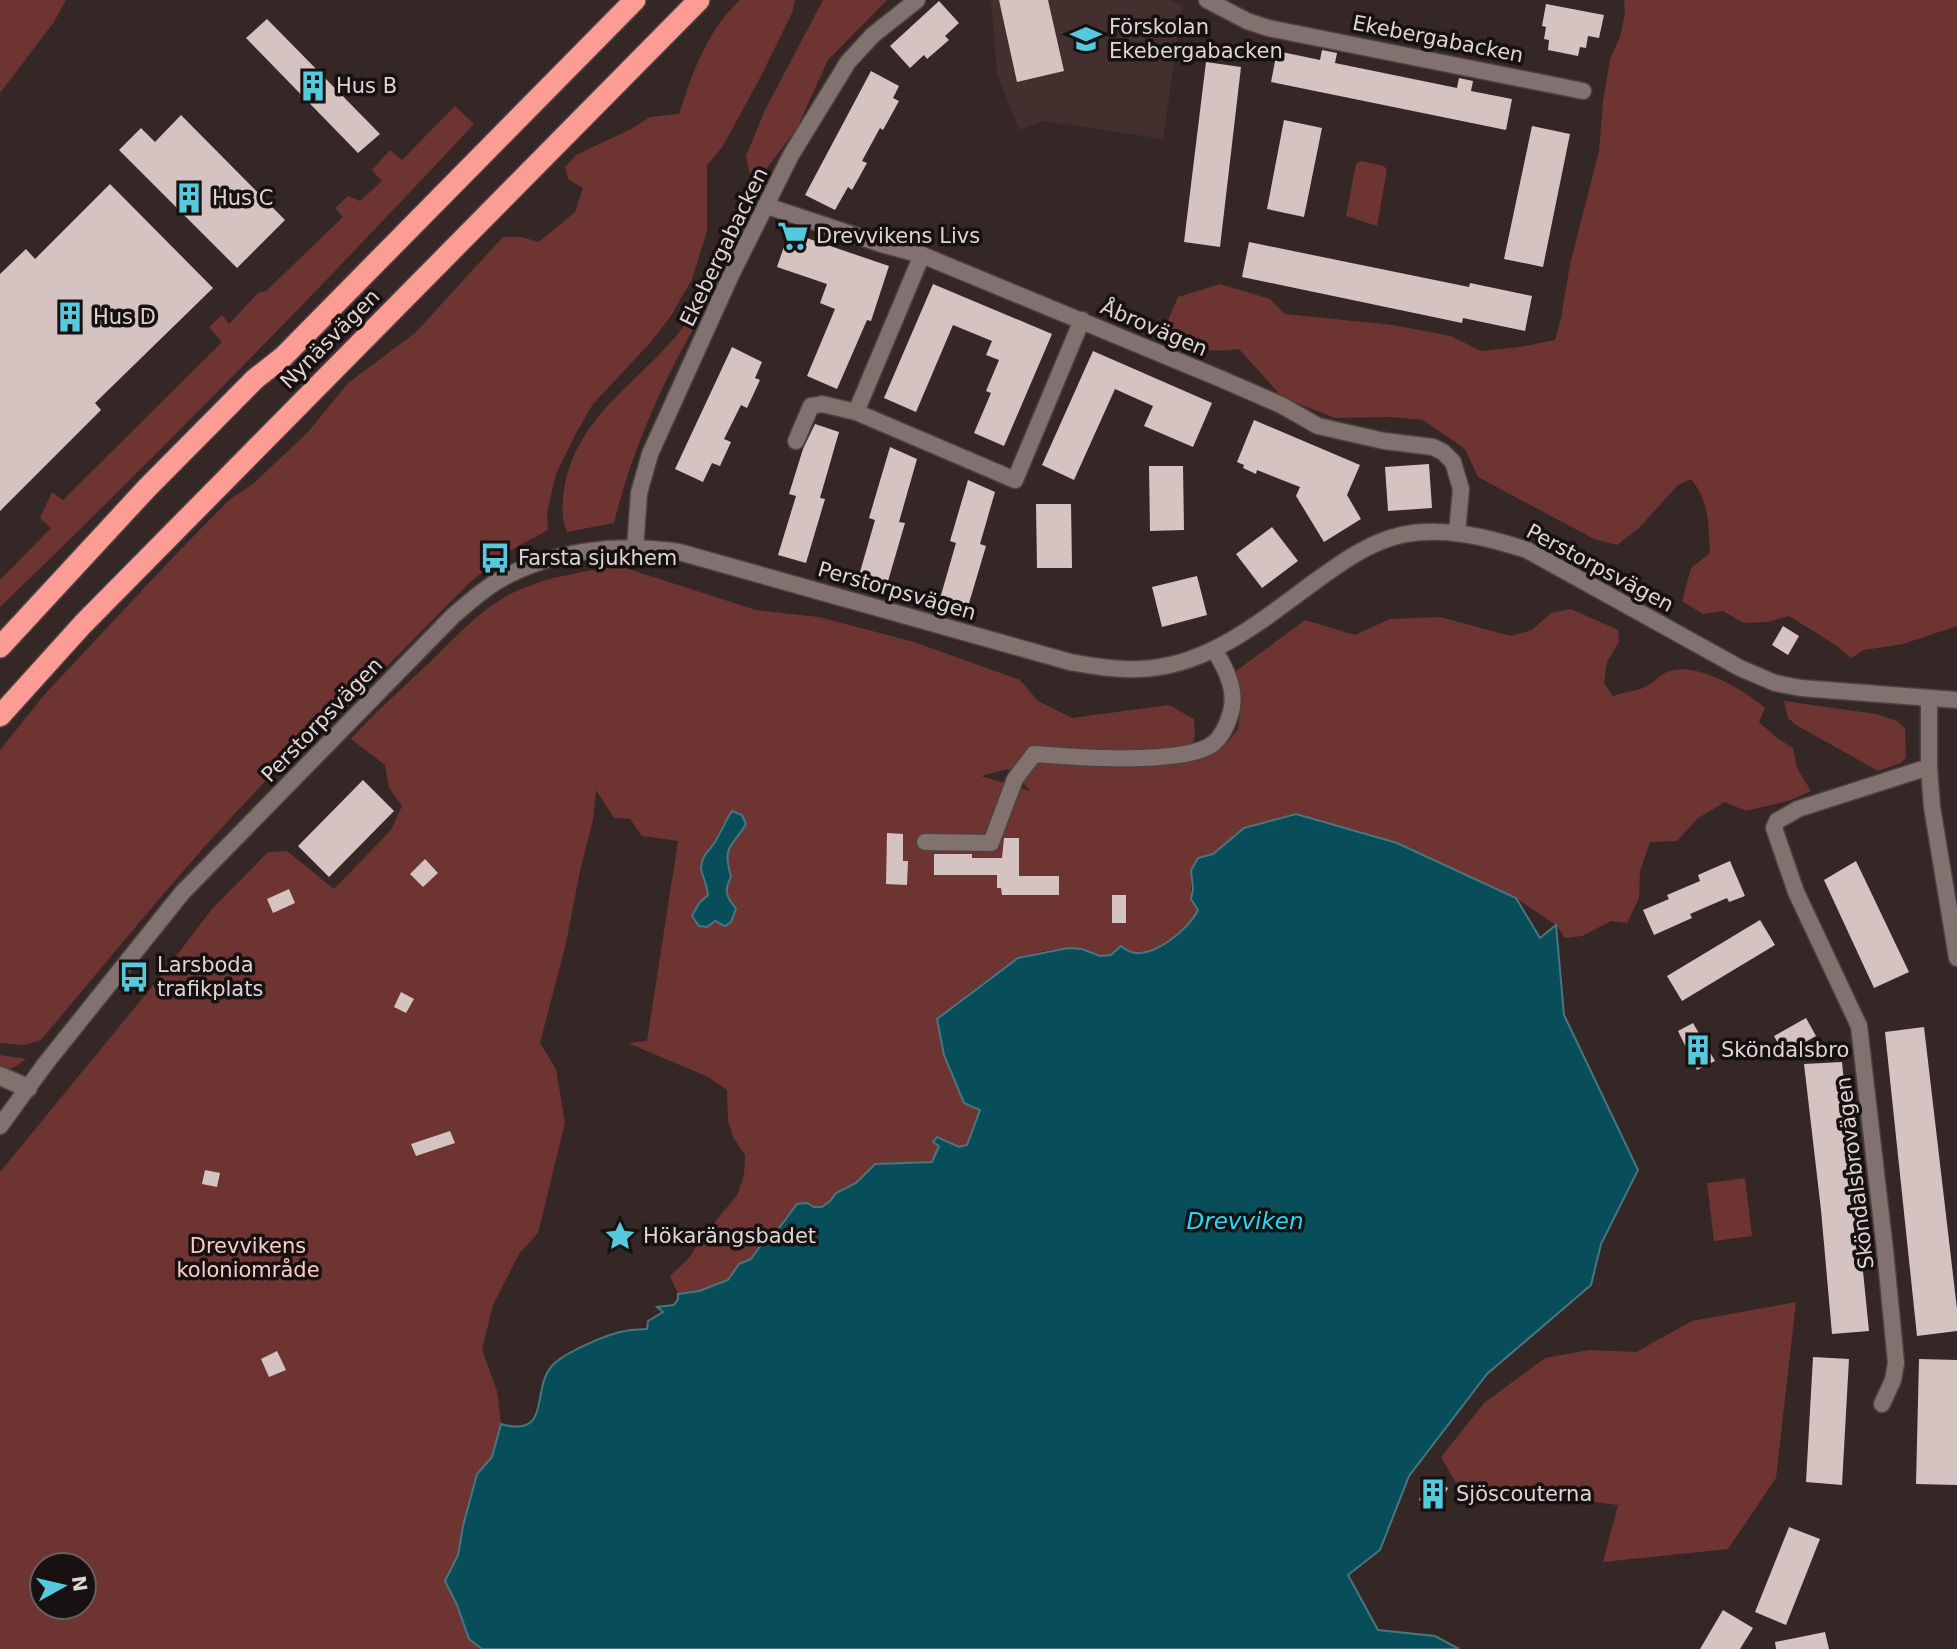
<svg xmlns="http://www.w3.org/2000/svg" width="1957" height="1649" viewBox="0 0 1957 1649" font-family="'DejaVu Sans',sans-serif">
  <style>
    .built { fill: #432f2d }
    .green { fill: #6e3431; fill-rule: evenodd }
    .water { fill: #084e5a; stroke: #48767f; stroke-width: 2 }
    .building { fill: #d5c3c1 }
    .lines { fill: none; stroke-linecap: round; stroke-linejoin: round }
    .minor-casing { stroke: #4e4241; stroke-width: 19 }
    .secondary-casing { stroke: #4e4241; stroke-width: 21 }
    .motorway-casing { stroke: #4e4241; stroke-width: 24 }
    .minor { stroke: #81716f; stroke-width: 16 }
    .secondary { stroke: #81716f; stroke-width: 18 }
    .motorway { stroke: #fd9c94; stroke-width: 21 }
    .labels { text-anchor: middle; stroke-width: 7; stroke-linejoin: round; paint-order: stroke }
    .poi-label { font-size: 21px; fill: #ded5d4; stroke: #171111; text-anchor: start }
    .street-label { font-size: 21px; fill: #ded5d4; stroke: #171111 }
    .park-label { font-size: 21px; fill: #fbcbc6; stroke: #171111 }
    .water-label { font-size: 23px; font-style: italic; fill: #20dbf7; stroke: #171111 }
  </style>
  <rect width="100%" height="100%" fill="#342725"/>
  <!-- built -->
  <path class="built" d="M991 0H1170L1182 6 1163 139 1043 121 1019 130 997 73Z"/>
  <!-- green -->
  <g class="green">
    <path d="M0 0H66L54 22 0 93Z"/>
    <path d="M740 0H795L792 13 761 76 723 146 707 165V231L692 279 671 316 650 343 593 404 575 435 556 474 547 513 548 530 504 554 467 585 339 715C307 733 283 763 257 790 181 869 112 956 41 1040L24 1045 0 1043V750L44 695 178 552 229 500 253 484 308 432 348 383 415 333 503 237H521L539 242 575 212 583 188 568 179 565 167 576 155 631 129 650 117 679 114C693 71 707 31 740 0Z"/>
    <path d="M823 0H887L828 60 797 128 761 176 749 172 746 156 765 110Z"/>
    <path d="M1624 0H1957V626L1903 644 1864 650 1851 658 1837 646 1789 616 1767 622 1744 623 1723 611 1703 614 1682 601 1691 568 1710 553C1708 525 1710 502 1691 479L1678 485 1639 528 1617 545 1594 539 1478 477 1465 449 1423 420 1391 417 1335 418 1282 397 1239 349C1207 353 1190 350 1162 334L1178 297 1220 284 1270 299 1285 314 1393 325 1451 336 1481 351 1520 347 1555 340 1561 318 1570 264 1599 151 1603 101 1610 59 1620 37 1625 13Z"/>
    <path d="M455 106 474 124C320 289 163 450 0 607V580L51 528 40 518 52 492 63 500 222 342 209 327 222 315 229 324 258 293 266 291 343 217 335 208 348 196 360 201 382 181 372 170 390 150 402 160Z"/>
    <path d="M1361 161 1384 166 1387 170 1377 226 1346 216 1356 164Z"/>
    <path d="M684 326H695C660 387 631 454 614 523L567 532C561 517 562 506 564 490 577 413 641 383 684 326Z"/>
    <path d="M619 566 756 610 819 617 914 642 1020 680 1038 701 1072 718 1169 705 1194 719 1195 736 1188 757H1205L1227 743 1238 729 1241 708 1236 671 1305 620 1355 635 1390 619 1440 617 1511 636 1532 630 1551 613 1571 609 1618 630 1619 642 1607 662 1604 683 1613 696C1624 692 1639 691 1649 685 1655 681 1660 675 1667 672 1695 660 1744 690 1765 708L1759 722 1777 738 1793 748 1797 768 1811 791 1791 800 1746 811 1725 802 1698 818 1677 841 1650 842 1640 871 1639 898 1627 923 1611 921 1582 936 1565 938 1556 925 1516 898 1397 843 1297 814 1244 828 1213 854 1198 859 1191 870V899L1198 910C1189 929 1153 959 1131 952 1127 951 1124 948 1121 946 1104 962 1102 954 1083 950 1074 948 1060 949 1051 950 1009 955 970 994 937 1019L981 1110 967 1145 959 1147 949 1142 939 1146 933 1162 908 1165 864 1175 856 1183 836 1193 830 1201 822 1207 786 1216 779 1228 772 1229 751 1260 739 1264 728 1280 699 1291 678 1294 670 1276 689 1258 701 1239 737 1195 744 1175 745 1155 733 1137 728 1121 727 1090 708 1077 628 1043 647 1041 678 841 642 836 630 819 614 818 596 790 593 820 580 871 566 943 540 1043 556 1069 565 1123 538 1233 519 1254 493 1305 482 1349 497 1391 501 1424 492 1457 477 1474 463 1526 458 1555 445 1581 457 1605 469 1639 482 1649H0V1172L164 972 212 909 268 852 287 851 334 889 391 830 402 806 389 788 385 765 351 739C376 711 404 687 432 660 459 634 484 605 519 590 550 576 586 571 619 566ZM1008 769 1031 791 981 776ZM723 823 737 839C723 849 727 861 731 876L726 886 727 897 719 922 714 921 699 903 708 895 704 855 715 841ZM42 1565H84V1607H42Z"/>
    <path d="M1784 701 1876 714 1897 721 1905 729 1906 758 1901 763 1878 771 1796 725 1788 718Z"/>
    <path d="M0 1055 26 1059C18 1065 10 1071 0 1070Z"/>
    <path d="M1745 1178 1752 1236 1714 1241 1707 1183Z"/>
    <path d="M1796 1302 1776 1478 1728 1549 1603 1562 1618 1505 1546 1496 1463 1495 1441 1457 1484 1403 1545 1358 1589 1350 1636 1352 1692 1321Z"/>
  </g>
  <!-- water -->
  <g class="water">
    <path d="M732 811 742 815 746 824C731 849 722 845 731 877 723 891 727 897 736 909L731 922 725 926 715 921 707 927 699 926 692 916 699 903 708 895C707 882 701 875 701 867 702 855 709 851 715 842 721 832 725 821 732 811Z"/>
    <path d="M1296 814 1397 843 1516 898 1540 938 1556 925 1564 1015 1638 1170 1601 1244 1591 1285 1487 1374 1409 1476 1380 1550 1348 1575 1378 1630 1435 1636 1459 1649H482L469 1639 457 1605 445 1581 458 1555 463 1526 477 1474 492 1457 501 1424C555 1439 528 1384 556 1362 569 1351 609 1333 626 1331 633 1329 640 1330 647 1329L648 1321 663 1312 657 1307 674 1305 678 1299V1294L699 1291 728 1280 739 1264 751 1259 772 1229 779 1228 797 1204 807 1203 814 1207H822L830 1201 836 1193 856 1183 875 1164 932 1162 939 1146 933 1142 937 1137 959 1147 967 1145 980 1110 964 1103 944 1055 937 1019 1018 958 1068 948 1082 949 1100 956 1111 955 1121 946C1124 948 1127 951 1131 952 1153 959 1189 929 1198 910L1191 899 1193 889 1191 870 1198 858 1213 854 1244 828Z"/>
  </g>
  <!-- building -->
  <g class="building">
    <path d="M999 0H1048L1064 71 1017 82Z"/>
    <path d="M939 1 959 23 945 36 949 40 927 59 924 55 910 68 890 46Z"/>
    <path d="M1546 4 1604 15 1599 38 1588 36 1586 48 1580 47 1578 56 1548 50 1549 40 1544 39 1546 27 1542 26Z"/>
    <path d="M267 19 380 134 358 153 246 38Z"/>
    <path d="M1322 50 1337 53 1335 63 1457 88 1459 78 1473 81 1471 91 1512 99 1506 130 1271 82 1277 51 1320 60Z"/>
    <path d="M1206 62 1241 67 1220 247 1184 242Z"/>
    <path d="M871 71 899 86 893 98 899 101 883 130 880 128 862 161 867 163 852 190 848 187 835 210 805 195Z"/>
    <path d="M181 115 285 220 237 268 119 150 141 128 155 142Z"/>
    <path d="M1284 120 1322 128 1304 217 1267 209Z"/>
    <path d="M1532 126 1570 134 1543 267 1504 259Z"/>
    <path d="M110 184 213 288 95 403 101 410 0 511V274L26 249 35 259Z"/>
    <path d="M789 232 889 266 871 321 867 320 837 389 807 376 835 309 820 303 827 284 777 267Z"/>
    <path d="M1249 242 1469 287 1470 283 1532 296 1525 331 1463 318 1462 323 1242 277Z"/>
    <path d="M933 284 1052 334 1004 446 974 433 991 393 986 391 999 360 986 355 992 341 953 325 916 412 884 398Z"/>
    <path d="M732 347 762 362 755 378 760 380 747 408 741 405 724 439 731 442 720 466 712 463 703 482 675 469Z"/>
    <path d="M1093 351 1212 403 1193 447 1144 426 1153 406 1115 389 1074 480 1042 465Z"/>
    <path d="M1254 420 1360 465 1347 495 1361 519 1324 542 1296 496 1300 487 1257 470 1256 474 1243 468 1244 465 1237 462Z"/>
    <path d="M815 424 839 432 820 498 825 499 806 563 778 555 796 496 789 494 803 449Z"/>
    <path d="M890 447 917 459 899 522 905 523 886 588 858 579 875 520 869 518Z"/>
    <path d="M1429 464 1432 508 1388 511 1385 467Z"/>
    <path d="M1149 466H1183L1184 530 1150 531Z"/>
    <path d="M968 480 995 492 980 544 986 546 967 610 939 602 956 543 950 541Z"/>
    <path d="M1036 504H1071L1072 568H1037Z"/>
    <path d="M1272 527 1298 561 1262 588 1236 554Z"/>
    <path d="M1197 576 1207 615 1162 627 1152 587Z"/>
    <path d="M1783 626 1799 636 1788 655 1772 645Z"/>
    <path d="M363 780 394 811 329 877 298 846Z"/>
    <path d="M887 833 903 834V861H908L907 885 886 884Z"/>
    <path d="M1004 838H1019V876H1059V895H1002L1001 888H997V875H934V854H972V858H1002Z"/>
    <path d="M425 859 438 873 423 887 410 874Z"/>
    <path d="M1730 861 1745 896 1729 902 1727 898 1690 914 1692 918 1654 935 1643 910 1669 899 1667 895 1700 881 1698 875Z"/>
    <path d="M1856 861 1909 972 1874 988 1824 880Z"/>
    <path d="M289 889 295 903 273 913 267 899Z"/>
    <rect x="1112" y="895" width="14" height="28"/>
    <path d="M1760 920 1775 945 1682 1001 1667 976Z"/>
    <path d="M401 992 414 999 406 1013 394 1007Z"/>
    <path d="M1806 1018 1816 1036 1784 1054 1774 1036Z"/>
    <path d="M1693 1023 1715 1061 1697 1070 1678 1031Z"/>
    <path d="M1924 1027 1957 1309V1331L1917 1336 1885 1032Z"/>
    <path d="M1842 1062 1869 1331 1832 1334 1821 1210 1804 1064Z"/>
    <path d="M450 1131 455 1143 416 1156 411 1144Z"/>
    <path d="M205 1170 220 1173 217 1187 202 1184Z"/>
    <path d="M277 1351 286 1370 269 1377 261 1359Z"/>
    <path d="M1813 1357 1849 1359 1842 1485 1806 1482Z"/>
    <path d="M1919 1359 1957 1360V1485L1916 1484Z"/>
    <path d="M1430 1479 1448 1488 1437 1509 1419 1500Z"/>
    <path d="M1789 1527 1820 1539 1786 1625 1755 1612Z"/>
    <path d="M1723 1610 1753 1628 1740 1649H1700Z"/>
    <path d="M1825 1632 1829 1649H1776L1775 1642Z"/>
  </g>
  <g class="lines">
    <!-- minor casing -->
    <g class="minor-casing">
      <g id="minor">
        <path d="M1207 0 1247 21 1268 28 1583 91"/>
        <path d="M767 206 881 244 922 255 1219 378 1281 405 1318 426 1384 441 1433 447 1443 452 1453 462 1461 489 1457 533"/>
        <path d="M856 412 922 255"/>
        <path d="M796 441 811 406 822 404 856 412 1015 480 1082 320"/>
        <path d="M635 548 639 493 650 454 731 275 791 155 848 62 873 35 917 0"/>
        <path d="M1929 698V767L1932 807 1957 958"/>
        <path d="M925 842 991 843 1015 779 1034 754C1070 757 1186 766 1214 743 1222 736 1227 725 1230 715 1238 693 1226 668 1214 650"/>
        <path d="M0 1126 46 1063 182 893 453 616C467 604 480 592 496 582 549 550 618 543 679 552L1070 662C1093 666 1115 670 1139 669 1209 667 1263 619 1317 580 1342 562 1370 542 1401 535 1443 526 1487 537 1527 550L1740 668 1775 683 1801 688 1957 700"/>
        <path d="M1882 1404 1893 1380 1896 1363 1885 1250 1859 1026 1796 892 1774 828 1777 821 1798 809 1929 767"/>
      </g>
    </g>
    <!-- secondary casing -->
    <g class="secondary-casing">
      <path id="secondary" d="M0 1076 28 1088"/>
    </g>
    <!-- motorway casing -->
    <g class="motorway-casing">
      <g id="motorway">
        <path d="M0 647 147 488 255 379 283 357 635 0"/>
        <path d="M0 716 83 624 699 0"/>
      </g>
    </g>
    <!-- minor -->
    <use href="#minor" class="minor"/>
    <!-- secondary -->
    <use href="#secondary" class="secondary"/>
    <!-- motorway -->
    <use href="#motorway" class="motorway"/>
  </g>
  <!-- icons -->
  <defs>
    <g id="school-bare" transform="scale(2.415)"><path d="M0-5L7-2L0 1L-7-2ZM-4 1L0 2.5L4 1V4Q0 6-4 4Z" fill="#55cadf" stroke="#171111" stroke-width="2.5" paint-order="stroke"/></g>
    <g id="building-bare" transform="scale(2.415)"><path d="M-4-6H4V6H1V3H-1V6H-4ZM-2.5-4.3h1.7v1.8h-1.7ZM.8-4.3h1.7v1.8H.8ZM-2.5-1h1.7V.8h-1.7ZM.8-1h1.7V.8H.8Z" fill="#55cadf" stroke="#171111" stroke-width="2.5" paint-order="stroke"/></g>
    <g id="supermarket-bare" transform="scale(2.415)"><path d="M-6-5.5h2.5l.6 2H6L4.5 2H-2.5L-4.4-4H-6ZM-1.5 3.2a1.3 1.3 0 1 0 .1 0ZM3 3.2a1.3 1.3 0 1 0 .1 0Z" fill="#55cadf" stroke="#171111" stroke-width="2.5" paint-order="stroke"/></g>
    <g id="bus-bare" transform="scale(2.415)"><path d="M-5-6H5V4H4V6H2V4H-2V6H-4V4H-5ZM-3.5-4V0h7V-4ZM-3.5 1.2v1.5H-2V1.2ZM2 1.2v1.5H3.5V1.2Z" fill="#55cadf" stroke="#171111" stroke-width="2.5" paint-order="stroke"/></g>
    <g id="sight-bare" transform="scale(2.415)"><path d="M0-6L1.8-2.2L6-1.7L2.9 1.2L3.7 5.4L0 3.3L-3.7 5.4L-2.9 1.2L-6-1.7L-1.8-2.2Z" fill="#55cadf" stroke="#171111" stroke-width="2.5" paint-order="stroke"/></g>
  </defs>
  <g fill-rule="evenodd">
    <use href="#school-bare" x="1086" y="39"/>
    <use href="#building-bare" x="313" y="86"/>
    <use href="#building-bare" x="189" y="198"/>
    <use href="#supermarket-bare" x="793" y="236"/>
    <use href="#building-bare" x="70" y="317"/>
    <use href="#bus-bare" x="495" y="558"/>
    <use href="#bus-bare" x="134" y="977"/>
    <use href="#building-bare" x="1698" y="1050"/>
    <use href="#sight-bare" x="620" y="1236"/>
    <use href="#building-bare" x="1433" y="1494"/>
  </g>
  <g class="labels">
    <!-- poi labels -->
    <g class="poi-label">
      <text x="1109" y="34">Förskolan<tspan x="1109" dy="24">Ekebergabacken</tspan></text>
      <text x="336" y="93">Hus B</text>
      <text x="212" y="205">Hus C</text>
      <text x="816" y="243">Drevvikens Livs</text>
      <text x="93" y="324">Hus D</text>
      <text x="518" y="565">Farsta sjukhem</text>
      <text x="157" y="972">Larsboda<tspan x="157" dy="24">trafikplats</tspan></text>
      <text x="1721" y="1057">Sköndalsbro</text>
      <text x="643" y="1243">Hökarängsbadet</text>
      <text x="1456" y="1501">Sjöscouterna</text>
    </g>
    <!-- street labels -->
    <g class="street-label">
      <text transform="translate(1438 39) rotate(11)" y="7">Ekebergabacken</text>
      <text transform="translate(724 247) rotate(-64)" y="7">Ekebergabacken</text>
      <text transform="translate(1154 328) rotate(23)" y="7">Åbrovägen</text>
      <text transform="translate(330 339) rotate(-45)" y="7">Nynäsvägen</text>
      <text transform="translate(1600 568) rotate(28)" y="7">Perstorpsvägen</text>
      <text transform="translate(897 591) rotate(16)" y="7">Perstorpsvägen</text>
      <text transform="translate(322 720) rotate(-46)" y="7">Perstorpsvägen</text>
      <text transform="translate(1855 1173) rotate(-97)" y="7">Sköndalsbrovägen</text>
    </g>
    <!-- park labels -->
    <g class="park-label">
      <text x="248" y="1253">Drevvikens<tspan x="248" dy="24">koloniområde</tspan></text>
    </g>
    <!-- water labels -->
    <g class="water-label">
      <text x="1245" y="1229">Drevviken</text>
    </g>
  </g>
  <!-- north arrow -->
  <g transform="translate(63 1586) rotate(82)"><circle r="33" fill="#171111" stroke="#675f5f" stroke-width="2"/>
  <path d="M0-5L12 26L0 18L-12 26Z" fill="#55cadf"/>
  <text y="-10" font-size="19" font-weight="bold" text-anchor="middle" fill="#ded5d4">N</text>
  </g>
</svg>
